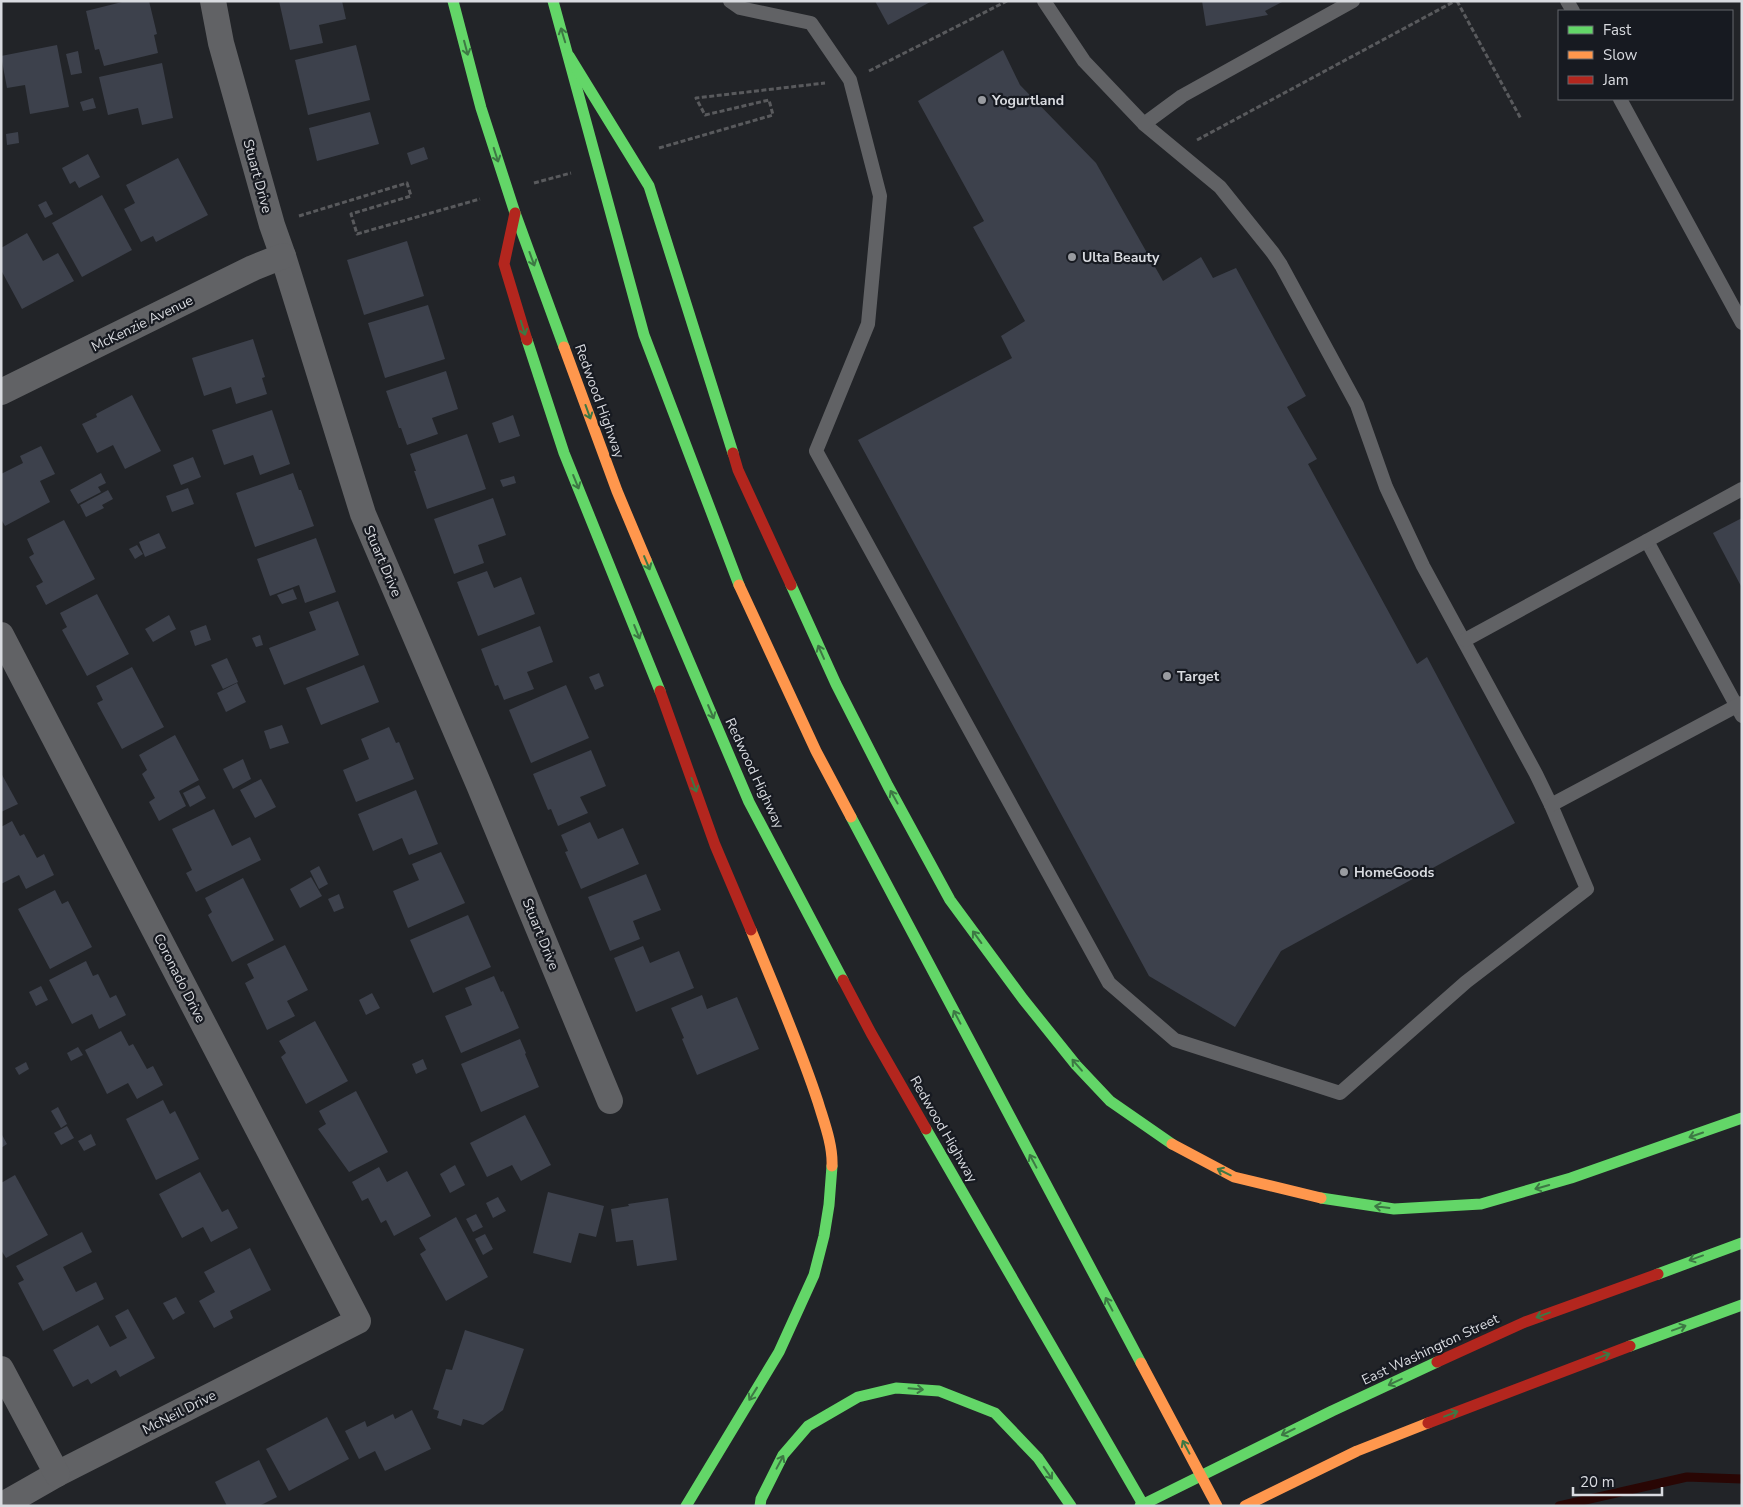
<svg xmlns="http://www.w3.org/2000/svg" width="1743" height="1507" viewBox="0 0 1743 1507" font-family="'Nunito Sans',sans-serif">
  <style>
    .lines { fill: none; stroke-linecap: round; stroke-linejoin: round }
    .stream { stroke: #290604; stroke-width: 9 }
    .building { fill: #3d414c }
    .path { stroke: #595a5d; stroke-width: 3; stroke-dasharray: 5 2.5; stroke-linecap: butt }
    .lane { stroke: #616265; stroke-width: 14 }
    .street { stroke: #616265; stroke-width: 26 }
    .fast { stroke: #63d668; stroke-width: 11 }
    .slow { stroke: #ff974d; stroke-width: 11 }
    .jam { stroke: #b3261e; stroke-width: 11 }
    .oneway { stroke: #3d7844 }
    .poi-dot { fill: #999ba0; stroke: #171a21; stroke-width: 2 }
    .labels { text-anchor: middle; stroke-width: 4.5; stroke-linejoin: round; paint-order: stroke }
    .poi-label { font-size: 14px; font-weight: bold; fill: #d9dbe0; stroke: #171a21; text-anchor: start }
    .street-label { font-size: 14px; fill: #d9dbe0; stroke: #171a21 }
  </style>
  <rect width="100%" height="100%" fill="#222428"/>
  <g class="lines">
    <!-- stream -->
    <path class="stream" d="M1559 1506 1687 1477 1742 1479"/>
  </g>
  <!-- building -->
  <g class="building">
    <path d="M126 1H149L157 34 154 35 158 53 104 66 99 49 95 50 86 11Z"/>
    <path d="M279 1H342L346 19 319 25 323 43 290 50Z"/>
    <path d="M875 1H932L888 25Z"/>
    <path d="M1202 1H1284L1265 11 1268 15 1206 26Z"/>
    <path d="M57 45 69 107 30 114 25 85 7 88 1 56Z"/>
    <path d="M356 45 370 100 308 115 295 60Z"/>
    <path d="M1003 50 1020 85 1096 163 1163 281 1201 257 1213 278 1236 268 1306 396 1287 407 1317 459 1308 464 1417 664 1427 657 1515 823 1281 951 1235 1027 1149 976 858 440 1012 358 1001 336 1025 321 973 227 984 221 918 101Z"/>
    <path d="M78 51 82 73 71 75 66 54Z"/>
    <path d="M162 63 173 118 142 125 138 108 108 115 99 77Z"/>
    <path d="M93 98 96 108 83 111 80 102Z"/>
    <path d="M370 112 379 144 317 161 309 128Z"/>
    <path d="M18 132 19 143 7 145 6 134Z"/>
    <path d="M424 147 428 159 411 165 407 153Z"/>
    <path d="M88 154 100 177 79 188 75 181 70 184 62 168Z"/>
    <path d="M178 158 208 215 156 242 153 236 141 242 124 209 135 203 126 185Z"/>
    <path d="M102 195 132 250 82 277 52 223Z"/>
    <path d="M46 201 53 214 45 218 38 205Z"/>
    <path d="M27 233 43 261 58 253 74 281 22 309 1 270V248Z"/>
    <path d="M407 241 424 296 364 315 347 260Z"/>
    <path d="M428 305 445 359 385 378 368 323Z"/>
    <path d="M253 339 265 377 262 378 267 394 236 404 231 387 204 396 192 358Z"/>
    <path d="M446 371 458 409 432 418 438 434 407 445 401 428H399L386 391Z"/>
    <path d="M132 395 161 451 125 469 113 445 97 453 82 424 97 417 96 414Z"/>
    <path d="M272 410 290 464 260 475 253 455 224 465 212 430Z"/>
    <path d="M513 415 520 436 499 443 492 423Z"/>
    <path d="M467 434 486 489 427 509 414 471H416L410 454Z"/>
    <path d="M41 446 55 474 40 481 50 502 5 526 1 519V474L23 463 20 456Z"/>
    <path d="M193 457 201 477 181 485 173 465Z"/>
    <path d="M101 473 106 483 98 487 101 492 78 504 70 490Z"/>
    <path d="M293 473 299 490H301L314 526 255 547 236 493Z"/>
    <path d="M514 476 516 483 503 487 500 480Z"/>
    <path d="M188 488 194 504 172 512 166 496Z"/>
    <path d="M108 490 113 499 102 505 104 508 86 517 80 505Z"/>
    <path d="M493 498 506 535 478 545 484 563 454 574 434 519Z"/>
    <path d="M1742 518V588L1713 533Z"/>
    <path d="M64 520 95 579 46 605 36 586 43 582 29 557 34 554 27 539Z"/>
    <path d="M159 533 166 548 145 557 139 542Z"/>
    <path d="M316 538 336 592 305 603 299 585 270 596 257 559Z"/>
    <path d="M137 545 143 554 135 559 129 549Z"/>
    <path d="M487 571 494 588 521 577 535 614 478 636 457 582Z"/>
    <path d="M293 589 297 599 282 604 277 595Z"/>
    <path d="M97 594 129 654 87 676 62 630 67 627 60 613Z"/>
    <path d="M338 601 359 655 284 685 269 648 316 630 309 612Z"/>
    <path d="M169 615 176 629 153 642 145 629Z"/>
    <path d="M206 625 211 640 195 646 190 631Z"/>
    <path d="M540 626 553 662 527 672 534 689 504 700 498 685 495 686 481 649Z"/>
    <path d="M260 635 263 645 256 647 252 638Z"/>
    <path d="M227 658 238 682 223 689 211 665Z"/>
    <path d="M364 665 379 702 321 725 306 688Z"/>
    <path d="M132 667 164 727 122 749 97 703 103 700 96 686Z"/>
    <path d="M599 673 604 686 595 690 589 677Z"/>
    <path d="M237 683 246 702 226 712 217 693Z"/>
    <path d="M566 685 589 738 531 763 509 710Z"/>
    <path d="M282 725 289 743 270 749 264 731Z"/>
    <path d="M389 727 396 743 399 742 414 779 356 802 343 770 369 759 361 739Z"/>
    <path d="M175 735 199 780 179 791 186 806 159 821 149 802 155 798 142 774 147 770 139 755Z"/>
    <path d="M591 750 606 786 580 797 588 813 558 826 551 809 548 810 533 774Z"/>
    <path d="M243 759 251 779 233 789 223 769Z"/>
    <path d="M1 773 18 804 1 812Z"/>
    <path d="M261 779 276 807 255 818 240 790Z"/>
    <path d="M199 785 206 798 190 807 183 793Z"/>
    <path d="M416 790 438 844 409 855 402 838 373 851 358 814Z"/>
    <path d="M214 809 232 846 250 837 261 860 196 892 186 873 192 870 172 829Z"/>
    <path d="M12 821 20 836 24 834 37 858 44 854 54 875 26 889 19 875 1 884V827Z"/>
    <path d="M590 822 598 839 623 828 639 864 581 889 565 852 568 851 561 835Z"/>
    <path d="M441 852 465 903 408 928 393 891 419 880 412 864Z"/>
    <path d="M319 866 328 884 319 889 310 871Z"/>
    <path d="M646 874 661 910 633 921 640 939 610 951 588 897Z"/>
    <path d="M311 877 322 896 300 908 290 889Z"/>
    <path d="M243 878 274 940 232 962 208 915 212 912 205 898Z"/>
    <path d="M55 890 62 904 68 901 92 947 50 969 18 909Z"/>
    <path d="M339 894 344 908 334 912 328 899Z"/>
    <path d="M468 915 491 967 433 993 410 940Z"/>
    <path d="M285 945 308 990 287 1001 295 1016 267 1030 245 983 254 978 247 964Z"/>
    <path d="M643 946 650 963 679 951 694 988 636 1012 614 958Z"/>
    <path d="M86 961 93 976 98 974 110 998 116 995 126 1015 99 1029 92 1014 72 1024 49 980Z"/>
    <path d="M494 976 501 992 503 991 519 1028 461 1053 445 1016 472 1005 465 988Z"/>
    <path d="M41 986 48 1000 36 1006 29 992Z"/>
    <path d="M372 993 380 1008 366 1015 359 1000Z"/>
    <path d="M702 995 707 1009 737 997 759 1049 697 1075 682 1039 684 1038 671 1008Z"/>
    <path d="M315 1021 348 1081 306 1104 281 1057 286 1053 279 1041Z"/>
    <path d="M121 1031 129 1046 133 1044 147 1069 153 1066 163 1085 137 1099 128 1083 107 1094 85 1050Z"/>
    <path d="M520 1039 526 1053 525 1054 539 1087 481 1112 461 1064Z"/>
    <path d="M78 1047 83 1055 71 1061 67 1053Z"/>
    <path d="M423 1059 427 1069 416 1074 412 1064Z"/>
    <path d="M26 1062 29 1069 19 1075 15 1068Z"/>
    <path d="M356 1091 388 1152 349 1172 318 1129 326 1124 319 1111Z"/>
    <path d="M163 1100 170 1114 175 1111 199 1159 156 1180 126 1119Z"/>
    <path d="M58 1107 67 1124 61 1128 51 1111Z"/>
    <path d="M525 1115 551 1165 521 1181 512 1165 487 1177 470 1143Z"/>
    <path d="M67 1126 74 1138 61 1145 54 1133Z"/>
    <path d="M1 1133 7 1144 1 1148Z"/>
    <path d="M91 1134 96 1145 84 1151 78 1141Z"/>
    <path d="M455 1165 465 1185 450 1193 440 1174Z"/>
    <path d="M379 1167 387 1182 407 1171 431 1216 394 1236 386 1220 381 1223 368 1198 362 1201 352 1182Z"/>
    <path d="M200 1172 222 1212 228 1209 238 1228 211 1242 203 1227 182 1238 159 1194Z"/>
    <path d="M15 1175 48 1235 6 1258 1 1250V1183Z"/>
    <path d="M548 1192 604 1206 596 1237 579 1233 571 1263 533 1253Z"/>
    <path d="M498 1197 506 1211 493 1218 486 1203Z"/>
    <path d="M668 1198 677 1260 637 1266 633 1240 616 1242 611 1209 629 1206 628 1204Z"/>
    <path d="M476 1214 483 1227 473 1232 466 1219Z"/>
    <path d="M456 1217 488 1277 446 1301 420 1254 426 1250 419 1238Z"/>
    <path d="M82 1232 92 1252 63 1267 76 1292 96 1282 104 1299 43 1331 18 1283 24 1280 16 1266Z"/>
    <path d="M485 1234 493 1249 483 1255 475 1239Z"/>
    <path d="M250 1248 271 1290 230 1311 233 1318 214 1328 199 1301 215 1292 204 1272Z"/>
    <path d="M176 1297 185 1313 173 1320 163 1303Z"/>
    <path d="M128 1309 155 1358 120 1377 116 1370 91 1384 88 1379 73 1387 53 1350 98 1325 110 1347 127 1338 115 1316Z"/>
    <path d="M465 1330 524 1349 503 1410 483 1425 463 1419 461 1426 437 1418 439 1411 433 1409 446 1369 452 1370Z"/>
    <path d="M412 1410 431 1449 385 1471 375 1451 359 1459 345 1431 365 1421 367 1427 393 1414 395 1419Z"/>
    <path d="M327 1417 349 1459 289 1491 266 1449Z"/>
    <path d="M259 1460 277 1497 259 1506H227L215 1482Z"/>
  </g>
  <g class="lines">
    <!-- path -->
    <g class="path">
      <path d="M1457 1 1521 119"/>
      <path d="M869 71 1007 1"/>
      <path d="M1197 140 1455 1"/>
      <path d="M659 148 773 115 769 100 705 115 696 98 825 83"/>
      <path d="M534 183 571 173"/>
      <path d="M299 216 407 183 411 196 351 214 357 234 480 199"/>
    </g>
    <!-- lane -->
    <g class="lane">
      <path d="M730 1 740 8 811 23 850 80 880 196 868 324 816 451 1109 983 1175 1040 1340 1093 1466 982 1587 889 1551 805 1536 774 1423 566 1386 487 1357 405 1281 265 1273 253 1220 187 1144 124 1084 61 1044 1"/>
      <path d="M1567 1 1573 11"/>
      <path d="M1620 99 1742 323"/>
      <path d="M1144 124 1182 96 1353 1"/>
      <path d="M1647 541 1742 716"/>
      <path d="M1465 640 1742 489"/>
      <path d="M1551 805 1742 703"/>
    </g>
    <!-- street -->
    <g class="street">
      <path d="M213 1 221 43 272 225 283 256 363 514 479 785 610 1101"/>
      <path d="M1 392 253 268 283 256"/>
      <path d="M1 635 358 1321 57 1474 1 1506"/>
      <path d="M1 1369 57 1474"/>
    </g>
    <!-- fast -->
    <g class="fast">
      <path d="M453 1 481 108 515 213 564 347"/>
      <path d="M553 1 644 335 739 585"/>
      <path d="M569 56 649 186 733 453"/>
      <path d="M527 340 564 453 660 691"/>
      <path d="M646 560 749 802 843 980"/>
      <path d="M791 585 836 684 888 786 950 900 1023 999 1076 1065 1110 1101 1172 1144"/>
      <path d="M851 817 1141 1363"/>
      <path d="M926 1129 1144 1506"/>
      <path d="M1321 1198 1394 1209 1481 1204 1571 1178 1742 1118"/>
      <path d="M1658 1274 1742 1243"/>
      <path d="M1630 1346 1742 1305"/>
      <path d="M686 1506 779 1352 814 1275 824 1236 829 1205 832 1166"/>
      <path d="M760 1506 761 1499 783 1455 808 1426 858 1397 896 1388 939 1391 995 1413 1038 1458 1071 1506"/>
      <path d="M1140 1506 1332 1411 1437 1362"/>
    </g>
    <!-- slow -->
    <g class="slow">
      <path d="M564 347 617 491 646 560"/>
      <path d="M739 585 816 751 851 817"/>
      <path d="M751 930C774 987 799 1044 818 1102 824 1122 833 1145 832 1166"/>
      <path d="M1172 1144 1234 1177 1321 1198"/>
      <path d="M1141 1363 1217 1506"/>
      <path d="M1245 1506 1357 1451 1428 1423"/>
    </g>
    <!-- jam -->
    <g class="jam">
      <path d="M515 213 504 264 527 340"/>
      <path d="M733 453 738 470 791 585"/>
      <path d="M660 691 715 845 751 930"/>
      <path d="M843 980 871 1033 926 1129"/>
      <path d="M1437 1362 1525 1322 1658 1274"/>
      <path d="M1428 1423 1630 1346"/>
    </g>
  </g>
  <!-- one-way arrows -->
  <defs><path id="oneway-shaft" d="M-6 0H5M1.5-3L5.5 0L1.5 3" fill="none" stroke-width="1.6" stroke-linecap="round" stroke-linejoin="round" transform="scale(1.25)"/></defs>
  <g class="oneway">
    <use href="#oneway-shaft" transform="translate(563 35) rotate(-107)"/>
    <use href="#oneway-shaft" transform="translate(466 48) rotate(75)"/>
    <use href="#oneway-shaft" transform="translate(496 155) rotate(72)"/>
    <use href="#oneway-shaft" transform="translate(532 259) rotate(70)"/>
    <use href="#oneway-shaft" transform="translate(523 328) rotate(73)"/>
    <use href="#oneway-shaft" transform="translate(588 412) rotate(70)"/>
    <use href="#oneway-shaft" transform="translate(576 482) rotate(68)"/>
    <use href="#oneway-shaft" transform="translate(647 563) rotate(67)"/>
    <use href="#oneway-shaft" transform="translate(637 632) rotate(68)"/>
    <use href="#oneway-shaft" transform="translate(821 652) rotate(-114)"/>
    <use href="#oneway-shaft" transform="translate(711 712) rotate(67)"/>
    <use href="#oneway-shaft" transform="translate(694 785) rotate(70)"/>
    <use href="#oneway-shaft" transform="translate(894 797) rotate(-119)"/>
    <use href="#oneway-shaft" transform="translate(977 937) rotate(-126)"/>
    <use href="#oneway-shaft" transform="translate(957 1017) rotate(-118)"/>
    <use href="#oneway-shaft" transform="translate(1077 1065) rotate(-131)"/>
    <use href="#oneway-shaft" transform="translate(1696 1135) rotate(161)"/>
    <use href="#oneway-shaft" transform="translate(1033 1161) rotate(-118)"/>
    <use href="#oneway-shaft" transform="translate(1224 1172) rotate(-154)"/>
    <use href="#oneway-shaft" transform="translate(1542 1187) rotate(164)"/>
    <use href="#oneway-shaft" transform="translate(1382 1207) rotate(-173)"/>
    <use href="#oneway-shaft" transform="translate(1696 1258) rotate(160)"/>
    <use href="#oneway-shaft" transform="translate(1109 1304) rotate(-118)"/>
    <use href="#oneway-shaft" transform="translate(1543 1315) rotate(160)"/>
    <use href="#oneway-shaft" transform="translate(1679 1328) rotate(-20)"/>
    <use href="#oneway-shaft" transform="translate(1603 1356) rotate(-20)"/>
    <use href="#oneway-shaft" transform="translate(1395 1382) rotate(155)"/>
    <use href="#oneway-shaft" transform="translate(916 1389) rotate(5)"/>
    <use href="#oneway-shaft" transform="translate(753 1394) rotate(122)"/>
    <use href="#oneway-shaft" transform="translate(1451 1414) rotate(-21)"/>
    <use href="#oneway-shaft" transform="translate(1288 1432) rotate(154)"/>
    <use href="#oneway-shaft" transform="translate(1186 1447) rotate(-118)"/>
    <use href="#oneway-shaft" transform="translate(780 1462) rotate(-62)"/>
    <use href="#oneway-shaft" transform="translate(1048 1473) rotate(55)"/>
  </g>
  <!-- markers -->
  <g class="poi-dot">
    <circle cx="982" cy="100" r="5"/>
    <circle cx="1072" cy="257" r="5"/>
    <circle cx="1167" cy="676" r="5"/>
    <circle cx="1344" cy="872" r="5"/>
  </g>
  <g class="labels">
    <!-- poi labels -->
    <g class="poi-label">
      <text x="992" y="105">Yogurtland</text>
      <text x="1082" y="262">Ulta Beauty</text>
      <text x="1177" y="681">Target</text>
      <text x="1354" y="877">HomeGoods</text>
    </g>
    <!-- street labels -->
    <g class="street-label">
      <text transform="translate(258 176) rotate(75)" y="5">Stuart Drive</text>
      <text transform="translate(142 323) rotate(-26)" y="5">McKenzie Avenue</text>
      <text transform="translate(600 401) rotate(70)" y="5">Redwood Highway</text>
      <text transform="translate(383 561) rotate(67)" y="5">Stuart Drive</text>
      <text transform="translate(755 773) rotate(65)" y="5">Redwood Highway</text>
      <text transform="translate(541 934) rotate(68)" y="5">Stuart Drive</text>
      <text transform="translate(180 978) rotate(63)" y="5">Coronado Drive</text>
      <text transform="translate(944 1129) rotate(60)" y="5">Redwood Highway</text>
      <text transform="translate(1430 1349) rotate(-25)" y="5">East Washington Street</text>
      <text transform="translate(179 1412) rotate(-27)" y="5">McNeil Drive</text>
    </g>
  </g>
  <!-- border -->
  <rect width="1743" height="1507" fill="none" stroke="#d9dbe0" stroke-width="5"/>
  <!-- legend -->
  <rect x="1558" y="10" width="175" height="90" fill="#171a21" stroke="#65676d"/>
  <rect x="1568" y="26" width="25" height="8" fill="#63d668" stroke="#65676d"/>
  <text x="1603" y="35" font-size="15" fill="#d9dbe0">Fast</text>
  <rect x="1568" y="51" width="25" height="8" fill="#ff974d" stroke="#65676d"/>
  <text x="1603" y="60" font-size="15" fill="#d9dbe0">Slow</text>
  <rect x="1568" y="76" width="25" height="8" fill="#b3261e" stroke="#65676d"/>
  <text x="1603" y="85" font-size="15" fill="#d9dbe0">Jam</text>
  <!-- scale -->
  <path d="M1573 1487v8h89v-8" fill="none" stroke="#d9dbe0" stroke-width="2.5"/>
  <text x="1580" y="1487" font-size="15" fill="#d9dbe0" stroke="#171a21" stroke-width="4" paint-order="stroke">20 m</text>
</svg>
